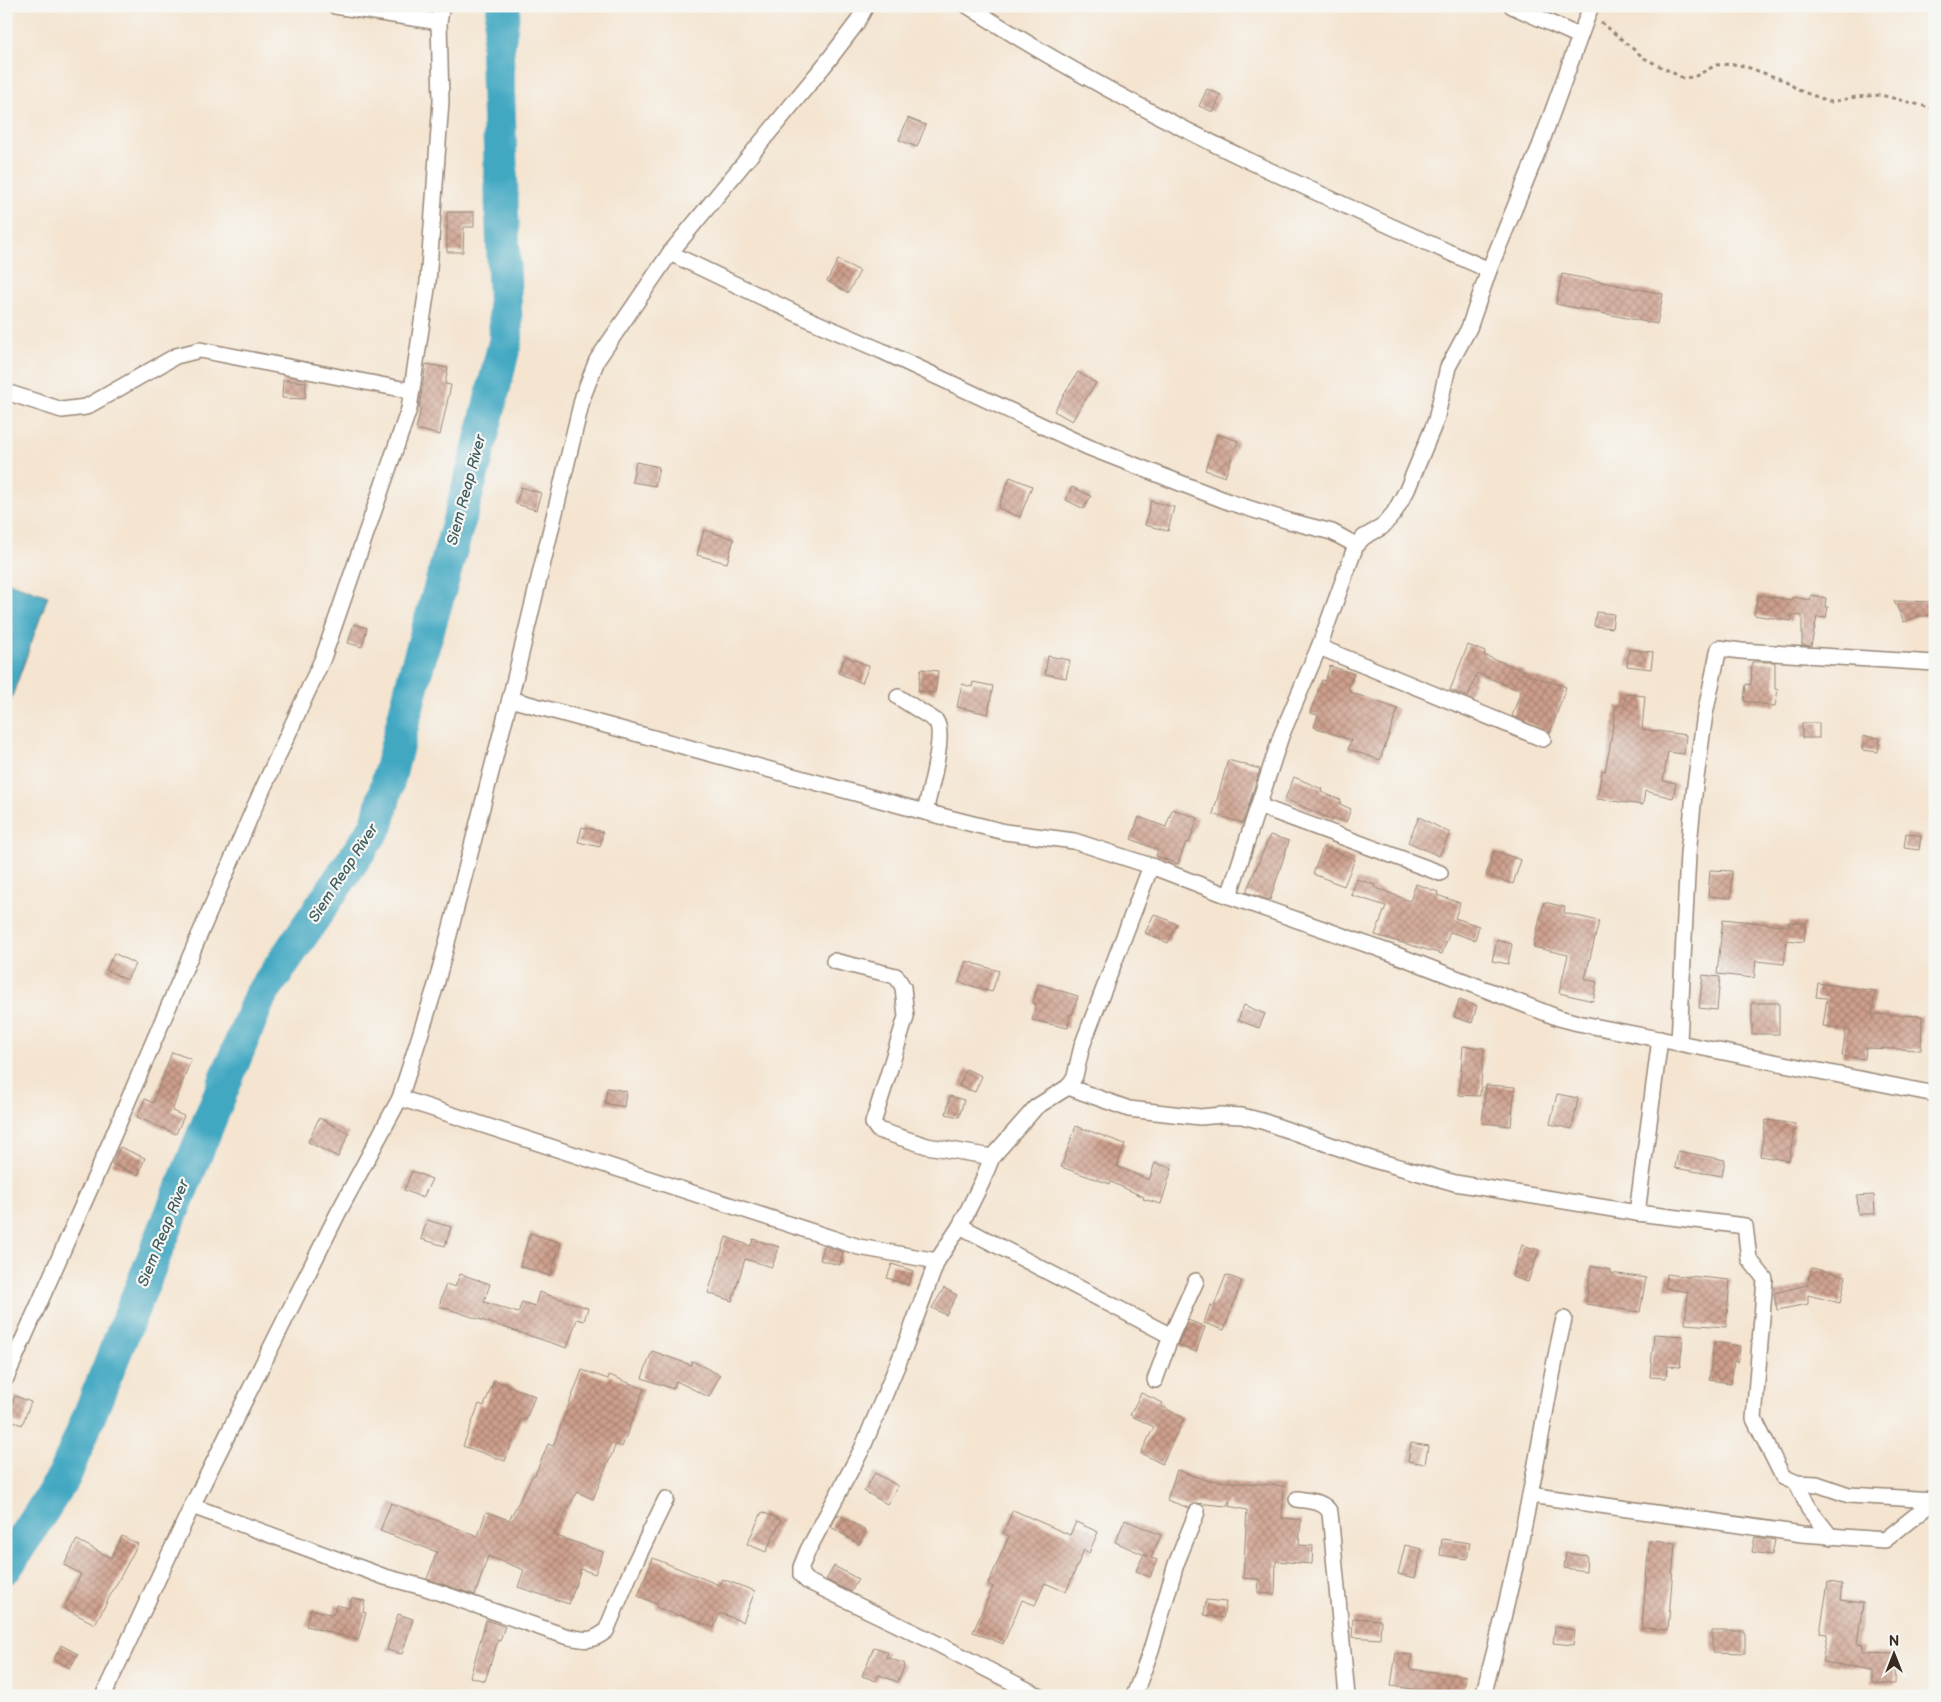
<svg xmlns="http://www.w3.org/2000/svg" width="1941" height="1702" viewBox="0 0 1941 1702" font-family="'Balsamiq Sans',sans-serif">
  <style>
    .water { fill: #42a8c2; stroke: #3e6970 }
    .lines { fill: none; stroke-linecap: round; stroke-linejoin: round }
    .river { stroke: #42a8c2; stroke-width: 34 }
    .building { fill: url(#building-cross-hatch) }
    .minor-casing { stroke: #988777; stroke-width: 18 }
    .path { stroke: #988777; stroke-width: 3; stroke-dasharray: 4 4; stroke-linecap: butt }
    .minor { stroke: #fff; stroke-width: 15 }
    .labels { text-anchor: middle; stroke-width: 4.5; stroke-linejoin: round; paint-order: stroke }
    .water-label { font-size: 15px; font-style: italic; fill: #3e5c60; stroke: #f6f6f2 }
  </style>
  <defs>
    <pattern id="building-cross-hatch" width="8" height="8" patternUnits="userSpaceOnUse" patternTransform="scale(1.25)"><rect width="8" height="8" fill="#ce9f8c"/><path d="M0 0l8 8M0 8l8-8" fill="none" stroke="#a88272"/></pattern>
  </defs>
  <rect width="100%" height="100%" fill="#f6f6f2"/>
  <filter id="ink" filterUnits="userSpaceOnUse"><feTurbulence type="fractalNoise" baseFrequency=".02" numOctaves="2"/><feDisplacementMap in="SourceGraphic" scale="10" xChannelSelector="R" yChannelSelector="G"/><feConvolveMatrix kernelMatrix="1 2 1 2 8 2 1 2 1" color-interpolation-filters="sRGB"/></filter>
  <filter id="wash" filterUnits="userSpaceOnUse"><feTurbulence type="fractalNoise" baseFrequency=".0096" numOctaves="4" result="noise"/><feDisplacementMap in="SourceGraphic" scale="20" xChannelSelector="R" yChannelSelector="G"/><feGaussianBlur stdDeviation="1.12" result="paint"/><feColorMatrix in="noise" values="0 0 0 0 0 0 0 0 0 0 0 0 0 0 0 0 0 1.4 0 .05"/><feComposite in="paint" operator="in"/></filter>
  <g filter="url(#wash)">
    <rect width="100%" height="100%" fill="#f4e4d0"/>
    <!-- water -->
    <path class="water" d="M6 581 48 596 6 714Z"/>
    <g class="lines">
      <!-- river -->
      <path class="river" d="M6 1567 65 1475 260 996 377 825 416 670 439 592 476 460 506 338 497 55 504 6"/>
    </g>
    <g id="blocks">
      <!-- building -->
      <g class="building">
        <path d="M1207 89 1221 95 1213 112 1199 106Z"/>
        <path d="M908 118 926 125 917 147 899 140Z"/>
        <path d="M447 212H474V227H464L463 252H447Z"/>
        <path d="M838 260 860 271 848 293 827 281Z"/>
        <path d="M1562 274 1663 294 1657 324 1556 304Z"/>
        <path d="M426 364 448 368 445 384 451 385 440 435 416 429 421 409 419 408Z"/>
        <path d="M1078 372 1096 383 1072 421 1054 411Z"/>
        <path d="M283 380 306 382 305 399 282 398Z"/>
        <path d="M1217 434 1238 441 1225 477 1205 470Z"/>
        <path d="M636 462 659 467 655 486 632 482Z"/>
        <path d="M1010 477 1032 486 1020 517 998 508Z"/>
        <path d="M521 487 541 493 536 510 516 504Z"/>
        <path d="M1072 487 1091 496 1084 509 1066 500Z"/>
        <path d="M1151 501 1174 507 1168 531 1145 525Z"/>
        <path d="M704 530 734 539 727 563 697 555Z"/>
        <path d="M1758 595 1791 600 1792 597 1810 600 1811 595 1826 598 1825 607H1828L1826 618 1817 617 1811 646 1802 645V616L1792 615 1791 621 1754 615Z"/>
        <path d="M1894 601 1935 602V616H1918L1904 622Z"/>
        <path d="M1596 612 1614 614 1612 628 1594 626Z"/>
        <path d="M354 624 367 628 362 647 348 643Z"/>
        <path d="M1468 645 1485 652 1484 655 1524 671 1523 673 1566 687 1550 733 1512 716 1521 691 1477 673 1468 697 1450 690Z"/>
        <path d="M1629 649 1653 652 1651 669 1627 666Z"/>
        <path d="M846 656 869 666 862 683 838 673Z"/>
        <path d="M1048 656 1070 660 1066 678 1045 674Z"/>
        <path d="M1752 662H1775V689L1778 690 1775 706 1744 701 1746 684 1751 685Z"/>
        <path d="M1330 666 1354 674 1348 689 1350 690V692L1398 709 1380 760 1348 749 1351 740 1314 727 1318 715 1310 713 1322 680 1325 681Z"/>
        <path d="M921 669 938 671 935 693 918 691Z"/>
        <path d="M973 682 993 686 988 714 957 707 962 684 972 687Z"/>
        <path d="M1626 694 1645 696 1642 729 1686 735 1684 754 1668 752 1663 781 1676 783 1673 798 1645 791 1643 805 1597 799 1602 770 1605 771 1610 746 1616 706H1624Z"/>
        <rect x="1802" y="723" width="17" height="15"/>
        <path d="M1863 736 1880 738 1878 752 1862 750Z"/>
        <path d="M1228 760 1260 769 1243 823 1213 814Z"/>
        <path d="M1294 777 1322 789 1321 792 1341 800 1340 804 1351 809 1346 822 1334 818 1333 820 1285 799Z"/>
        <path d="M1172 809 1198 818 1189 843 1186 842 1178 864 1156 856 1158 850 1131 839 1139 817 1166 827Z"/>
        <path d="M1419 817 1450 833 1439 856 1408 842Z"/>
        <path d="M582 827 603 832 600 847 578 842Z"/>
        <path d="M1906 833 1921 836 1919 850 1904 848Z"/>
        <path d="M1270 835 1289 841 1270 900 1246 892Z"/>
        <path d="M1323 847 1355 859 1344 886 1313 874Z"/>
        <path d="M1494 851 1521 860 1513 884 1486 875Z"/>
        <path d="M1710 870 1732 871 1731 898 1708 896Z"/>
        <path d="M1357 879 1375 885 1374 887 1410 901 1416 884 1438 892 1437 895 1460 903 1455 918 1479 926 1475 940 1450 932 1442 954 1375 935 1386 906 1351 895Z"/>
        <path d="M1544 902 1565 907 1564 913 1599 921 1585 979 1597 982 1593 1001 1559 993 1568 955 1533 947Z"/>
        <path d="M1154 914 1177 924 1168 943 1145 933Z"/>
        <path d="M1723 919 1788 926 1789 922 1806 923 1804 942 1787 940 1784 964 1756 961 1754 978 1717 974Z"/>
        <path d="M1497 940 1512 944 1508 964 1492 961Z"/>
        <path d="M114 953 135 964 127 980 106 970Z"/>
        <path d="M966 961 999 971 992 992 959 982Z"/>
        <path d="M1703 975 1720 977 1717 1010 1699 1008Z"/>
        <path d="M1818 983 1875 991 1872 1014 1922 1016 1921 1050 1866 1048 1865 1059 1842 1056 1846 1029 1823 1026 1827 998 1816 997Z"/>
        <path d="M1038 984 1078 996 1072 1015 1070 1014 1068 1028 1032 1020 1036 1004 1033 1003Z"/>
        <path d="M1459 1000 1477 1006 1472 1023 1454 1017Z"/>
        <rect x="1752" y="1003" width="27" height="31"/>
        <path d="M1244 1005 1265 1014 1259 1028 1238 1020Z"/>
        <path d="M1463 1046 1484 1048 1480 1096 1459 1095Z"/>
        <path d="M172 1052 191 1059 172 1111 184 1116 176 1134 137 1117 145 1099 153 1103Z"/>
        <path d="M966 1069 982 1076 975 1092 959 1086Z"/>
        <path d="M1486 1085 1515 1087 1511 1126 1482 1123Z"/>
        <path d="M607 1088 626 1091 624 1107 605 1103Z"/>
        <path d="M1557 1094 1578 1098 1572 1129 1550 1124Z"/>
        <path d="M950 1096 964 1100 959 1117 946 1114Z"/>
        <path d="M319 1118 349 1133 338 1157 308 1142Z"/>
        <path d="M1766 1120 1795 1124 1789 1161 1760 1156Z"/>
        <path d="M1076 1126 1125 1144 1117 1166 1149 1180 1155 1163 1172 1168 1161 1204 1143 1199 1144 1197 1111 1182 1110 1184 1061 1167Z"/>
        <path d="M120 1147 145 1158 138 1175 112 1164Z"/>
        <path d="M1678 1151 1725 1160 1722 1176 1675 1168Z"/>
        <path d="M412 1171 432 1179 423 1198 404 1190Z"/>
        <path d="M1874 1195 1875 1214H1858L1857 1196Z"/>
        <path d="M427 1220 451 1227 445 1246 421 1239Z"/>
        <path d="M530 1233 561 1243 550 1276 520 1266Z"/>
        <path d="M726 1237 751 1246 753 1239 779 1247 772 1267 745 1259 732 1301 708 1293Z"/>
        <path d="M1522 1245 1539 1250 1528 1282 1512 1277Z"/>
        <path d="M824 1246 843 1252 840 1265 820 1260Z"/>
        <path d="M892 1264 913 1271 908 1285 887 1278Z"/>
        <path d="M1591 1266 1611 1270V1273L1646 1278 1640 1312 1586 1304Z"/>
        <path d="M1812 1268 1846 1276 1840 1303 1808 1295V1304L1777 1310 1774 1293 1807 1285Z"/>
        <path d="M460 1274 490 1284 484 1302 518 1313 522 1302 535 1306 539 1292 588 1308 584 1321 577 1319 567 1348 439 1306 446 1284 455 1287Z"/>
        <path d="M1667 1274 1689 1277V1276L1730 1280 1726 1327 1685 1324 1688 1292 1665 1288Z"/>
        <path d="M1226 1275 1242 1281 1224 1330 1204 1323 1210 1305 1214 1306Z"/>
        <path d="M944 1288 957 1295 946 1315 932 1308Z"/>
        <path d="M1188 1320 1205 1327 1196 1352 1178 1345Z"/>
        <path d="M1654 1334 1683 1336 1680 1367 1667 1366 1666 1378 1650 1377Z"/>
        <path d="M1714 1342 1740 1346 1738 1362 1734 1361 1731 1383 1709 1380Z"/>
        <path d="M652 1351 691 1365 692 1361 720 1375 709 1397 676 1381 673 1389 642 1378Z"/>
        <path d="M582 1370 608 1379 609 1375 644 1389 622 1447 616 1444 593 1499 577 1492 554 1535 603 1552 595 1574 581 1569 569 1604 518 1587 524 1570 488 1556 475 1595 427 1579 437 1552 380 1531 391 1503 478 1536 486 1512 509 1520 533 1475H535L548 1444 553 1446Z"/>
        <path d="M494 1380 535 1396 526 1420 521 1419 505 1461 463 1446 479 1404 484 1406Z"/>
        <path d="M1141 1393 1163 1403 1161 1406 1184 1418 1162 1464 1141 1453 1154 1427 1130 1415Z"/>
        <path d="M15 1396 31 1402 22 1425 6 1419Z"/>
        <path d="M1411 1443 1428 1446 1425 1464 1408 1461Z"/>
        <path d="M1177 1470 1205 1480 1284 1486 1282 1518 1301 1520 1299 1545 1313 1546 1312 1564 1276 1561 1275 1594 1258 1593 1259 1579 1243 1578 1247 1510 1229 1506 1230 1500 1226 1506 1196 1503 1189 1508 1167 1500Z"/>
        <path d="M875 1473 898 1486 887 1504 864 1491Z"/>
        <path d="M1013 1510 1070 1535 1076 1522 1098 1532 1089 1553 1084 1550 1066 1592 1045 1583 1035 1605 1022 1600 1003 1644 973 1632 993 1587 988 1584 1009 1536 1003 1533Z"/>
        <path d="M762 1512 781 1520 766 1552 747 1544Z"/>
        <path d="M838 1514 866 1531 859 1544 831 1527Z"/>
        <path d="M1125 1520 1161 1535 1151 1558 1157 1560 1150 1577 1136 1571 1144 1554 1147 1556 1115 1542Z"/>
        <path d="M122 1536 138 1544 95 1624 64 1608 81 1574 64 1565 77 1540 111 1558Z"/>
        <path d="M1755 1537 1775 1540 1772 1555 1752 1552Z"/>
        <path d="M1442 1539 1470 1543 1467 1559 1440 1555Z"/>
        <path d="M1649 1541 1675 1543 1668 1630 1642 1628Z"/>
        <path d="M1405 1545 1422 1549 1415 1578 1398 1574Z"/>
        <path d="M1566 1553 1587 1556 1586 1571 1564 1568Z"/>
        <path d="M653 1558 719 1585 722 1579 755 1591 743 1622 720 1613 714 1628 680 1614 679 1616 656 1607 657 1604 638 1596Z"/>
        <path d="M834 1566 858 1579 851 1592 826 1580Z"/>
        <path d="M1828 1582 1842 1584 1840 1600 1863 1603 1857 1644 1863 1645 1862 1652 1896 1653 1895 1684 1872 1683V1670L1822 1662 1827 1634 1820 1633Z"/>
        <path d="M352 1598 365 1601 363 1612 366 1613 358 1640 306 1626 311 1609 333 1615 336 1605 349 1608Z"/>
        <path d="M1206 1600 1226 1602 1223 1618 1204 1615Z"/>
        <path d="M398 1614 413 1619 402 1654 387 1650Z"/>
        <path d="M1353 1618 1381 1620 1380 1639 1352 1637Z"/>
        <path d="M486 1620 505 1626 500 1641 498 1640 485 1681 470 1677Z"/>
        <path d="M1555 1627 1575 1630 1573 1645 1553 1643Z"/>
        <path d="M1712 1631H1745V1653L1712 1652Z"/>
        <path d="M61 1645 78 1654 70 1668 54 1659Z"/>
        <path d="M874 1647 888 1652 886 1657 905 1664 898 1682 879 1675 876 1681 862 1676Z"/>
        <path d="M1396 1653 1412 1655 1410 1669 1466 1676 1463 1696 1391 1686Z"/>
      </g>
    </g>
  </g>
  <g filter="url(#ink)">
    <use href="#blocks" fill-opacity="0" stroke="#988777" stroke-width="1"/>
    <g class="lines">
      <!-- minor casing -->
      <g class="minor-casing">
        <g id="minor">
          <path d="M335 6 439 22"/>
          <path d="M968 6C1131 112 1311 191 1489 270"/>
          <path d="M1512 6 1579 36"/>
          <path d="M670 253 810 320 882 351 1088 447 1229 502 1289 521 1332 532 1356 545"/>
          <path d="M6 392 62 410 86 407 176 356 200 350 412 391"/>
          <path d="M1319 647 1543 739"/>
          <path d="M898 697 936 721C946 735 929 793 925 812"/>
          <path d="M510 699 925 812 1005 832 1074 841 1151 866 1229 896 1394 954 1559 1018 1578 1023 1935 1094"/>
          <path d="M1259 806 1440 873"/>
          <path d="M1229 896 1281 736 1319 647 1356 545 1364 537 1382 527 1394 513 1407 490 1436 420 1448 367 1469 328 1489 270 1540 146 1591 6"/>
          <path d="M834 961 896 976 903 987 906 1017 873 1123 878 1130 927 1146 992 1157"/>
          <path d="M1679 1042 1688 854 1695 785 1705 714 1719 648 1741 651 1935 663"/>
          <path d="M1068 1087 1129 1109 1200 1117 1222 1115 1242 1116 1262 1121 1374 1160 1455 1183 1637 1213 1745 1226 1749 1259 1765 1279 1754 1419 1783 1477 1797 1483 1817 1484 1849 1495 1935 1500"/>
          <path d="M400 1098 859 1247 937 1261"/>
          <path d="M1637 1213 1660 1039"/>
          <path d="M960 1226 1171 1336"/>
          <path d="M6 1378 97 1173 254 808 323 658 409 409 428 282 441 101 439 22 442 6"/>
          <path d="M1155 1380 1171 1336 1196 1281"/>
          <path d="M1797 1483 1809 1509 1831 1537"/>
          <path d="M1530 1495 1802 1534 1885 1540 1935 1500"/>
          <path d="M1297 1499C1309 1501 1325 1501 1330 1513L1347 1696"/>
          <path d="M192 1506 385 1577 423 1587 565 1636C583 1640 591 1643 606 1631L632 1569 666 1499"/>
          <path d="M103 1696 192 1506 338 1213 400 1098 436 985 510 699 583 396 597 360 670 253 827 62 856 24 866 6"/>
          <path d="M1039 1696 940 1645 807 1581 801 1575V1567L808 1550 862 1449 904 1349 937 1261 960 1226 982 1182 992 1157 1036 1107 1068 1087 1075 1076 1082 1046 1151 866"/>
          <path d="M1134 1696 1151 1650 1176 1564 1197 1512"/>
          <path d="M1483 1696C1501 1629 1517 1562 1530 1495 1542 1436 1550 1377 1564 1319"/>
        </g>
      </g>
      <!-- path -->
      <path class="path" d="M1601 22 1644 58 1683 78 1694 77 1716 65 1733 64 1744 66 1786 81 1798 90 1831 102 1856 97 1881 95 1935 109"/>
      <!-- minor -->
      <use href="#minor" class="minor"/>
    </g>
  </g>
  <g class="labels">
    <!-- water labels -->
    <g class="water-label">
      <text transform="translate(466 490) rotate(-75)" y="5">Siem Reap River</text>
      <text transform="translate(343 873) rotate(-57)" y="5">Siem Reap River</text>
      <text transform="translate(163 1233) rotate(-68)" y="5">Siem Reap River</text>
    </g>
  </g>
  <!-- margin -->
  <rect width="1941" height="1702" fill="none" stroke="#f6f6f2" stroke-width="25"/>
  <!-- north arrow -->
  <g transform="translate(1894 1654)" stroke="#f6f6f2" stroke-width="4" paint-order="stroke">
  <path d="M0-4L9 19L0 12L-9 19Z" fill="#3b2a1e"/>
  <text y="-8" font-size="14" font-weight="bold" text-anchor="middle" fill="#3b2a1e">N</text>
  </g>
</svg>
